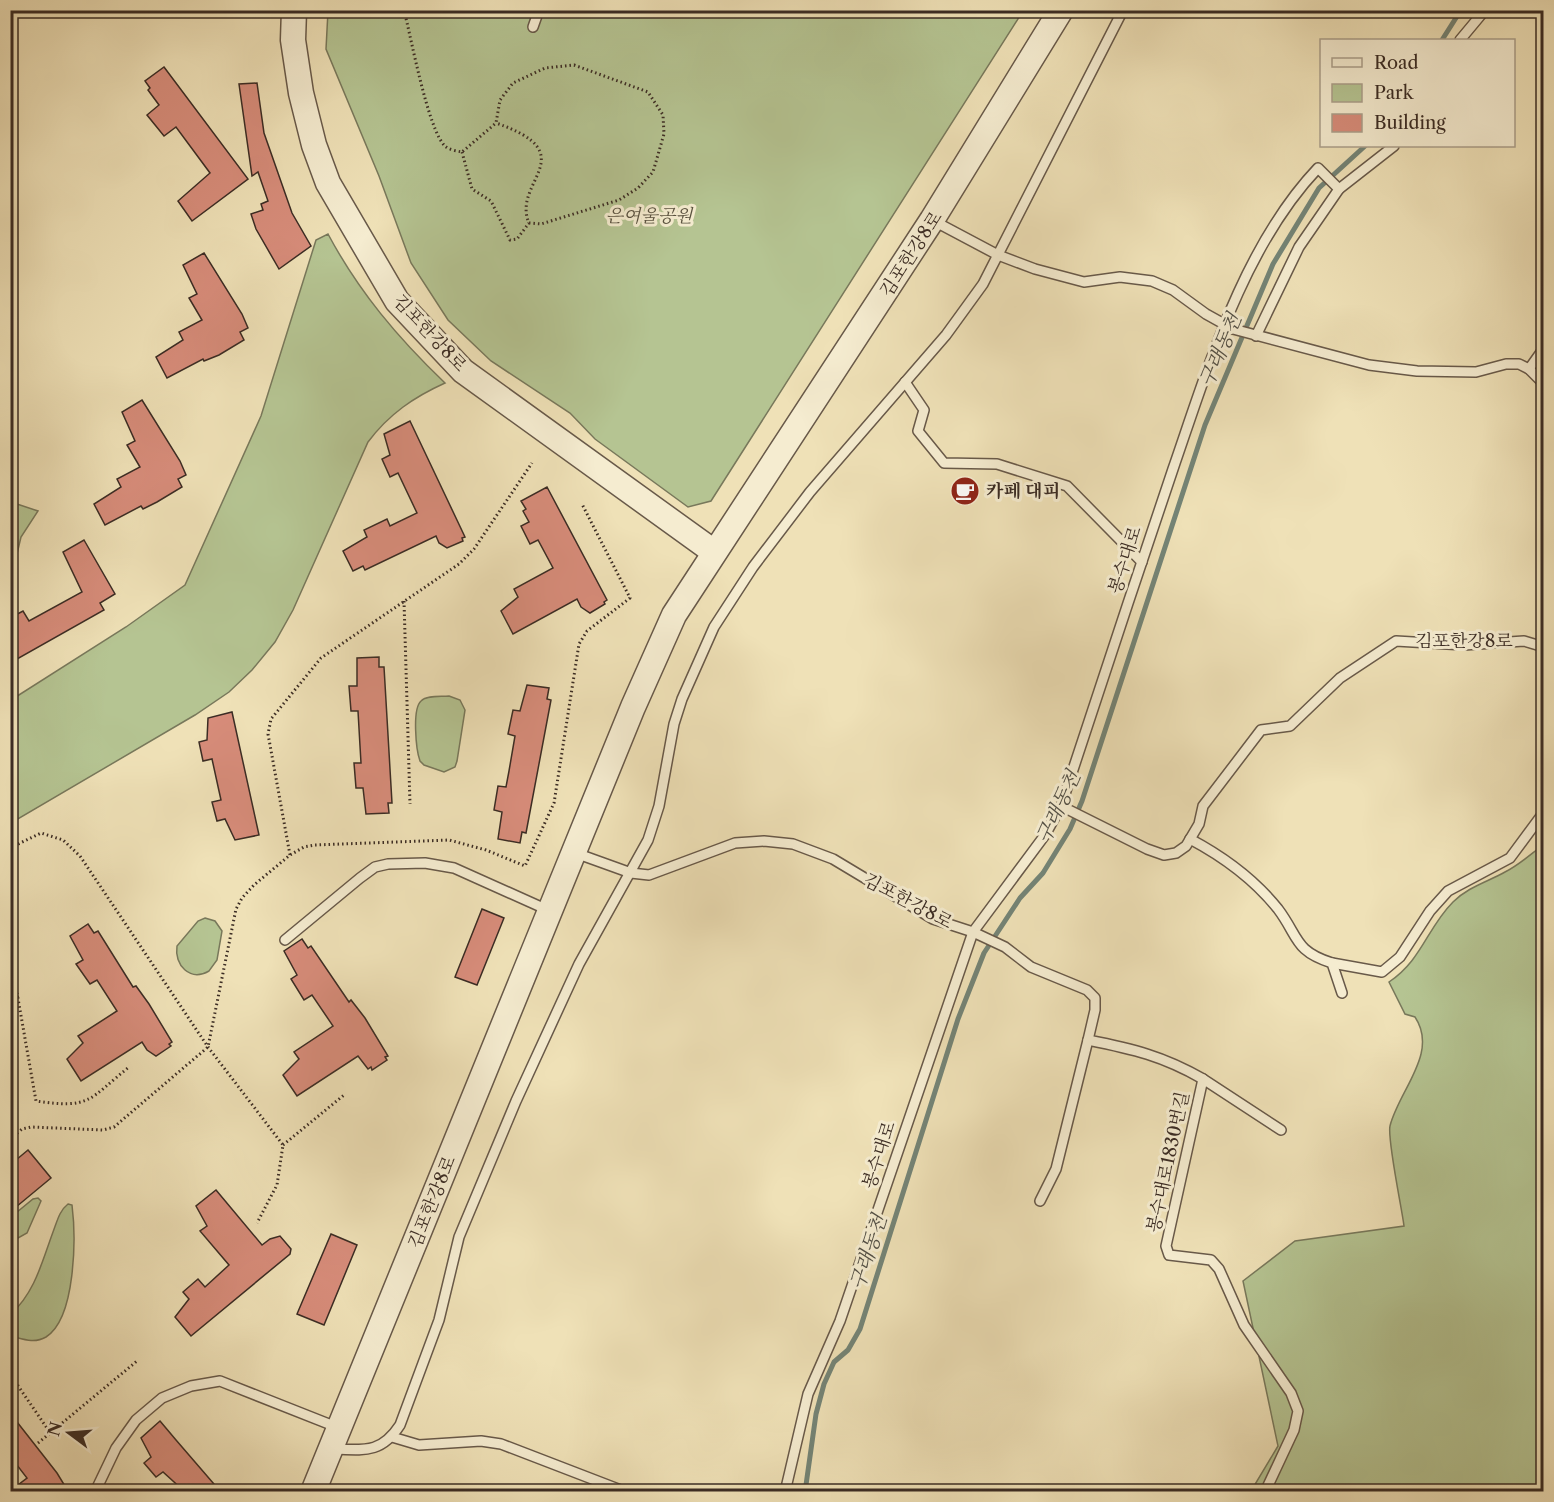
<svg xmlns="http://www.w3.org/2000/svg" width="1554" height="1502" viewBox="0 0 1554 1502" font-family="'Libre Caslon Text','Noto Serif KR',serif">
  <style>
    .green { fill: #b5c492; stroke: #78785b; stroke-width: 1.5 }
    .lines { fill: none; stroke-linecap: round; stroke-linejoin: round }
    .stream { stroke: #748476; stroke-width: 5 }
    .building { fill: #d78c7a; stroke: #3b2c24; stroke-width: 1.5 }
    .service-casing { stroke: #685949; stroke-width: 12 }
    .tertiary-casing { stroke: #685949; stroke-width: 27 }
    .path { stroke: #3b2c24; stroke-width: 3; stroke-dasharray: 1.5 3; stroke-linecap: butt }
    .service { stroke: #f5ecd0; stroke-width: 9 }
    .tertiary { stroke: #f5ecd0; stroke-width: 24 }
    .labels { text-anchor: middle; stroke-width: 6; stroke-linejoin: round; paint-order: stroke }
    .park-label { font-size: 18px; font-style: italic; fill: #5a5240; stroke: #f5ecd0 }
    .street-label { font-size: 18px; fill: #3b2c24; stroke: #f5ecd0 }
    .poi-label { font-size: 18px; font-weight: bold; fill: #3b2c24; stroke: #f5ecd0; text-anchor: start }
    .water-label { font-size: 20px; font-style: italic; fill: #535046; stroke: #f5ecd0 }
  </style>
  <rect width="100%" height="100%" fill="#efe1b7"/>
  <filter id="stains"><feTurbulence type="fractalNoise" baseFrequency=".00333" numOctaves="4"/><feColorMatrix values="0 0 0 0 .2 0 0 0 0 .09 0 0 0 0 .02 0 0 0 .5 -.17"/></filter>
  <radialGradient id="worn" r=".72"><stop offset=".6" stop-color="#630" stop-opacity="0"/><stop offset="1" stop-color="#630" stop-opacity=".3"/></radialGradient>
  <!-- green -->
  <g class="green">
    <path d="M328 11H1023L711 501 688 507 595 439 570 413 491 361 448 320 411 263 379 176 326 49Z"/>
    <path d="M328 234C359 292 398 338 445 383 414 397 389 414 368 442L293 610 275 642 252 670 229 692 195 715 11 823V700L126 627 185 585 261 416 316 240Z"/>
    <path d="M11 502 38 511 21 537 11 579Z"/>
    <path d="M449 696 460 700 465 710 457 761 455 767 444 772 424 765 420 761C416 750 412 709 421 701 427 695 441 697 449 696Z"/>
    <path d="M1543 845V1491H1251L1278 1446 1243 1281 1295 1241 1404 1226C1402 1209 1387 1139 1390 1126 1399 1090 1439 1053 1415 1017L1405 1014 1389 982C1422 960 1427 928 1453 902 1468 887 1487 882 1505 872 1519 865 1531 854 1543 845Z"/>
    <path d="M205 918 215 921 222 931 217 960 209 971C190 982 174 965 177 946L198 921Z"/>
    <path d="M38 1198 41 1201 27 1233 11 1242V1217L33 1199Z"/>
    <path d="M68 1204 72 1205C76 1237 76 1318 46 1337 34 1344 23 1339 11 1336V1314C35 1292 42 1262 53 1232 57 1222 59 1211 68 1204Z"/>
  </g>
  <g class="lines">
    <!-- stream -->
    <g class="stream">
      <path d="M1442 40 1461 10"/>
      <path d="M805 1492 816 1414 824 1384 834 1362 848 1350 860 1329 958 1019 984 953 1020 898 1043 873 1070 829 1082 801 1205 425 1273 264 1319 188 1365 146"/>
    </g>
  </g>
  <!-- building -->
  <g class="building">
    <path d="M164 67 248 179 192 221 178 201 210 173 176 127 164 136 147 115 159 105 148 90 150 88 145 81Z"/>
    <path d="M257 83 264 133 292 213 311 246 279 269 256 229 251 214 263 210 261 204 268 201 258 172 252 176 239 84Z"/>
    <path d="M204 253 242 314 248 328 240 332 244 340 219 355 204 361 203 359 167 378 156 357 183 340 179 332 202 320 189 298 197 294 183 265Z"/>
    <path d="M142 400 180 461 186 475 178 479 182 487 157 502 143 509 141 506 105 525 94 504 121 487 117 479 140 467 127 445 135 441 122 412Z"/>
    <path d="M410 421 465 537 462 538 463 541 447 548 439 543 436 536 365 570 363 566 353 571 343 551 367 537 364 530 387 519 390 526 417 513 398 473 390 477 382 459 390 455 384 434Z"/>
    <path d="M547 487 607 600 604 602 605 604 590 613 581 607 577 599 513 634 501 611 518 597 514 589 553 568 538 540 530 544 521 526 529 522 523 511 526 509 521 501Z"/>
    <path d="M84 540 115 594 100 603 104 610 10 663V618L23 611 29 621 82 592 63 552Z"/>
    <path d="M379 657V667H384L392 803H388L389 813 366 814 363 788H356L354 763H361L360 746 358 711H351L349 686H357V658Z"/>
    <path d="M527 685 549 688 547 699 551 700 526 833 522 832 520 843 498 839 502 812 494 810 498 786 506 787 509 771 515 736 508 734 513 710 520 711Z"/>
    <path d="M232 712 259 835 235 840 225 819 217 821 212 802 221 800 219 791 212 759 203 761 199 742 207 740 208 718Z"/>
    <path d="M482 909 504 918 477 985 455 977Z"/>
    <path d="M88 924 94 933 98 931 133 987 136 986 149 1004 172 1042 169 1044 171 1046 156 1056 147 1050 142 1042 81 1081 67 1059 83 1043 78 1036 117 1011 97 980 90 984 76 964 83 960 70 936Z"/>
    <path d="M302 939 308 948 311 946 349 1002 351 1000 365 1018 388 1056 385 1057 387 1060 372 1070 371 1067 368 1069 358 1056 297 1096 283 1075 299 1059 294 1052 333 1026 312 995 304 1000 291 979 297 975 284 951Z"/>
    <path d="M28 1150 51 1178 10 1212V1165Z"/>
    <path d="M216 1190 262 1245 270 1239 280 1236 291 1249 290 1254 191 1336 175 1317 189 1299 183 1292 198 1279 205 1287 229 1265 200 1231 207 1226 196 1206Z"/>
    <path d="M331 1234 357 1245 324 1325 297 1314Z"/>
    <path d="M10 1413 57 1473 68 1491H10L27 1478 10 1456Z"/>
    <path d="M160 1421 176 1440 220 1491H184L163 1472 156 1477 144 1463 151 1457 141 1438Z"/>
  </g>
  <g class="lines">
    <!-- service casing -->
    <g class="service-casing">
      <g id="service">
        <path d="M533 27 539 10"/>
        <path d="M1460 40 1485 10"/>
        <path d="M932 220 998 255 1035 269 1084 282 1120 277 1152 281 1173 290 1206 314 1233 329 1369 365 1417 371 1476 372 1506 364H1519L1529 369 1544 348"/>
        <path d="M1256 336 1299 247 1339 189 1394 146"/>
        <path d="M1529 369 1544 384"/>
        <path d="M905 382 924 410 918 431 944 463 997 464 1067 486 1142 562"/>
        <path d="M1061 806 1147 849 1164 855 1176 853 1186 846 1199 824 1203 806 1261 730 1290 726 1340 678 1396 641 1464 645 1524 641 1544 647"/>
        <path d="M1190 839C1224 857 1254 879 1278 909 1299 937 1294 951 1332 963L1342 993"/>
        <path d="M581 855 631 873 649 875 735 843 764 841 793 844 833 859 933 919 973 932 1045 835 1061 806C1098 694 1135 581 1173 469 1208 368 1243 247 1318 168L1339 189"/>
        <path d="M285 940 360 878 375 867 388 864 425 863 454 868 550 911"/>
        <path d="M1332 963 1382 972 1400 957 1430 911 1448 891 1510 858 1544 812"/>
        <path d="M1040 1201 1056 1169 1088 1040"/>
        <path d="M392 1437 419 1445 481 1441 501 1444 626 1492"/>
        <path d="M332 1449C364 1450 381 1454 400 1425L439 1320 459 1237 516 1101 579 964 648 840 659 806 674 724 682 699 714 627 753 567 810 492 946 335 983 284 1123 10"/>
        <path d="M95 1492 116 1448 136 1420 162 1398 191 1386 220 1381 339 1428"/>
        <path d="M785 1492 808 1394 840 1321 973 932 1005 947 1031 967 1087 990 1095 998V1010L1088 1040C1133 1049 1163 1056 1203 1079"/>
        <path d="M1265 1492 1294 1430 1298 1411 1291 1393 1244 1325 1219 1269 1211 1260 1169 1255 1166 1246 1203 1079 1281 1130"/>
      </g>
    </g>
    <!-- tertiary casing -->
    <g class="tertiary-casing">
      <g id="tertiary">
        <path d="M294 10 293 40 301 93 314 145 328 183 397 301 463 371 714 552"/>
        <path d="M313 1492 633 707 674 615 932 220 1061 10"/>
      </g>
    </g>
    <!-- path -->
    <g class="path">
      <path d="M404 10C411 37 428 130 445 146 449 150 457 151 462 152L496 123 500 100 513 83 545 68 574 65 648 92 663 115 664 134 653 172 638 188 619 200 541 224 529 223C511 182 586 154 496 123"/>
      <path d="M462 152 472 189 491 201 510 240 517 239 529 223"/>
      <path d="M404 601 410 804"/>
      <path d="M10 848 41 833 63 840 80 856 208 1047 283 1145 277 1185 257 1223"/>
      <path d="M290 855 268 734 271 719 321 658 459 564 474 549 532 463"/>
      <path d="M10 953 36 1101C91 1109 88 1100 129 1067"/>
      <path d="M10 1002 19 995"/>
      <path d="M10 1139 22 1129 31 1127 103 1130 114 1127 208 1047 236 909 242 898 254 885 290 855 304 847 315 845 449 840 486 850 525 866 554 803 579 644 587 631 630 598 582 504"/>
      <path d="M283 1145 344 1095"/>
      <path d="M10 1374 51 1434"/>
      <path d="M38 1443 137 1361"/>
    </g>
    <!-- service -->
    <use href="#service" class="service"/>
    <!-- tertiary -->
    <use href="#tertiary" class="tertiary"/>
  </g>
  <!-- icons -->
  <defs>
    <g id="cafe-disc" transform="scale(1.5)"><circle r="9.5" fill="#8f2418" stroke="#f5ecd0"/><path d="M-5.5-4.5H6V0H3Q3 3.5 0 3.5H-2.5Q-5.5 3.5-5.5 0ZM3-3.2v2h1.7v-2ZM-6 4.5H4V6H-6Z" fill="#fff"/></g>
  </defs>
  <g fill-rule="evenodd">
    <use href="#cafe-disc" x="965" y="491"/>
  </g>
  <g class="labels">
    <!-- park labels -->
    <g class="park-label">
      <text x="649" y="222">은여울공원</text>
    </g>
    <!-- street labels -->
    <g class="street-label">
      <text transform="translate(911 254) rotate(-57)" y="6">김포한강8로</text>
      <text transform="translate(430 333) rotate(47)" y="6">김포한강8로</text>
      <text transform="translate(1125 560) rotate(-72)" y="6">봉수대로</text>
      <text x="1464" y="647">김포한강8로</text>
      <text transform="translate(908 901) rotate(28)" y="6">김포한강8로</text>
      <text transform="translate(879 1155) rotate(-72)" y="6">봉수대로</text>
      <text transform="translate(1168 1162) rotate(-78)" y="6">봉수대로1830번길</text>
      <text transform="translate(432 1202) rotate(-68)" y="6">김포한강8로</text>
    </g>
    <!-- poi labels -->
    <g class="poi-label">
      <text x="986" y="497">카페 대피</text>
    </g>
    <!-- water labels -->
    <g class="water-label">
      <text transform="translate(1220 350) rotate(-67)" y="7">구래동천</text>
      <text transform="translate(1058 807) rotate(-65)" y="7">구래동천</text>
      <text transform="translate(868 1252) rotate(-72)" y="7">구래동천</text>
    </g>
  </g>
  <!-- margin -->
  <rect width="1554" height="1502" fill="none" stroke="#efe1b7" stroke-width="36"/>
  <rect x="12" y="12" width="1530" height="1478" fill="none" stroke="#3b2c24" stroke-width="3"/>
  <rect x="18" y="18" width="1518" height="1466" fill="none" stroke="#3b2c24" stroke-width="1.5"/>
  <!-- legend -->
  <rect x="1320" y="39" width="195" height="108" fill="#f5ecd0" stroke="#ab9f8b" stroke-width="1.5"/>
  <rect x="1332" y="58" width="30" height="9" fill="#f5ecd0" stroke="#ab9f8b" stroke-width="1.5"/>
  <text x="1374" y="69" font-size="18" fill="#3b2c24">Road</text>
  <rect x="1332" y="84" width="30" height="18" fill="#b5c492" stroke="#ab9f8b" stroke-width="1.5"/>
  <text x="1374" y="99" font-size="18" fill="#3b2c24">Park</text>
  <rect x="1332" y="114" width="30" height="18" fill="#d78c7a" stroke="#ab9f8b" stroke-width="1.5"/>
  <text x="1374" y="129" font-size="18" fill="#3b2c24">Building</text>
  <!-- north arrow -->
  <g transform="translate(69 1433) rotate(286)" stroke="#f5ecd0" stroke-width="4.5" paint-order="stroke">
  <path d="M0-4.5L10 22L0 15L-10 22Z" fill="#3b2c24"/>
  <text y="-9" font-size="16" font-weight="bold" text-anchor="middle" fill="#3b2c24">N</text>
  </g>
  <rect width="100%" height="100%" filter="url(#stains)"/>
  <rect width="100%" height="100%" fill="url(#worn)"/>
</svg>
